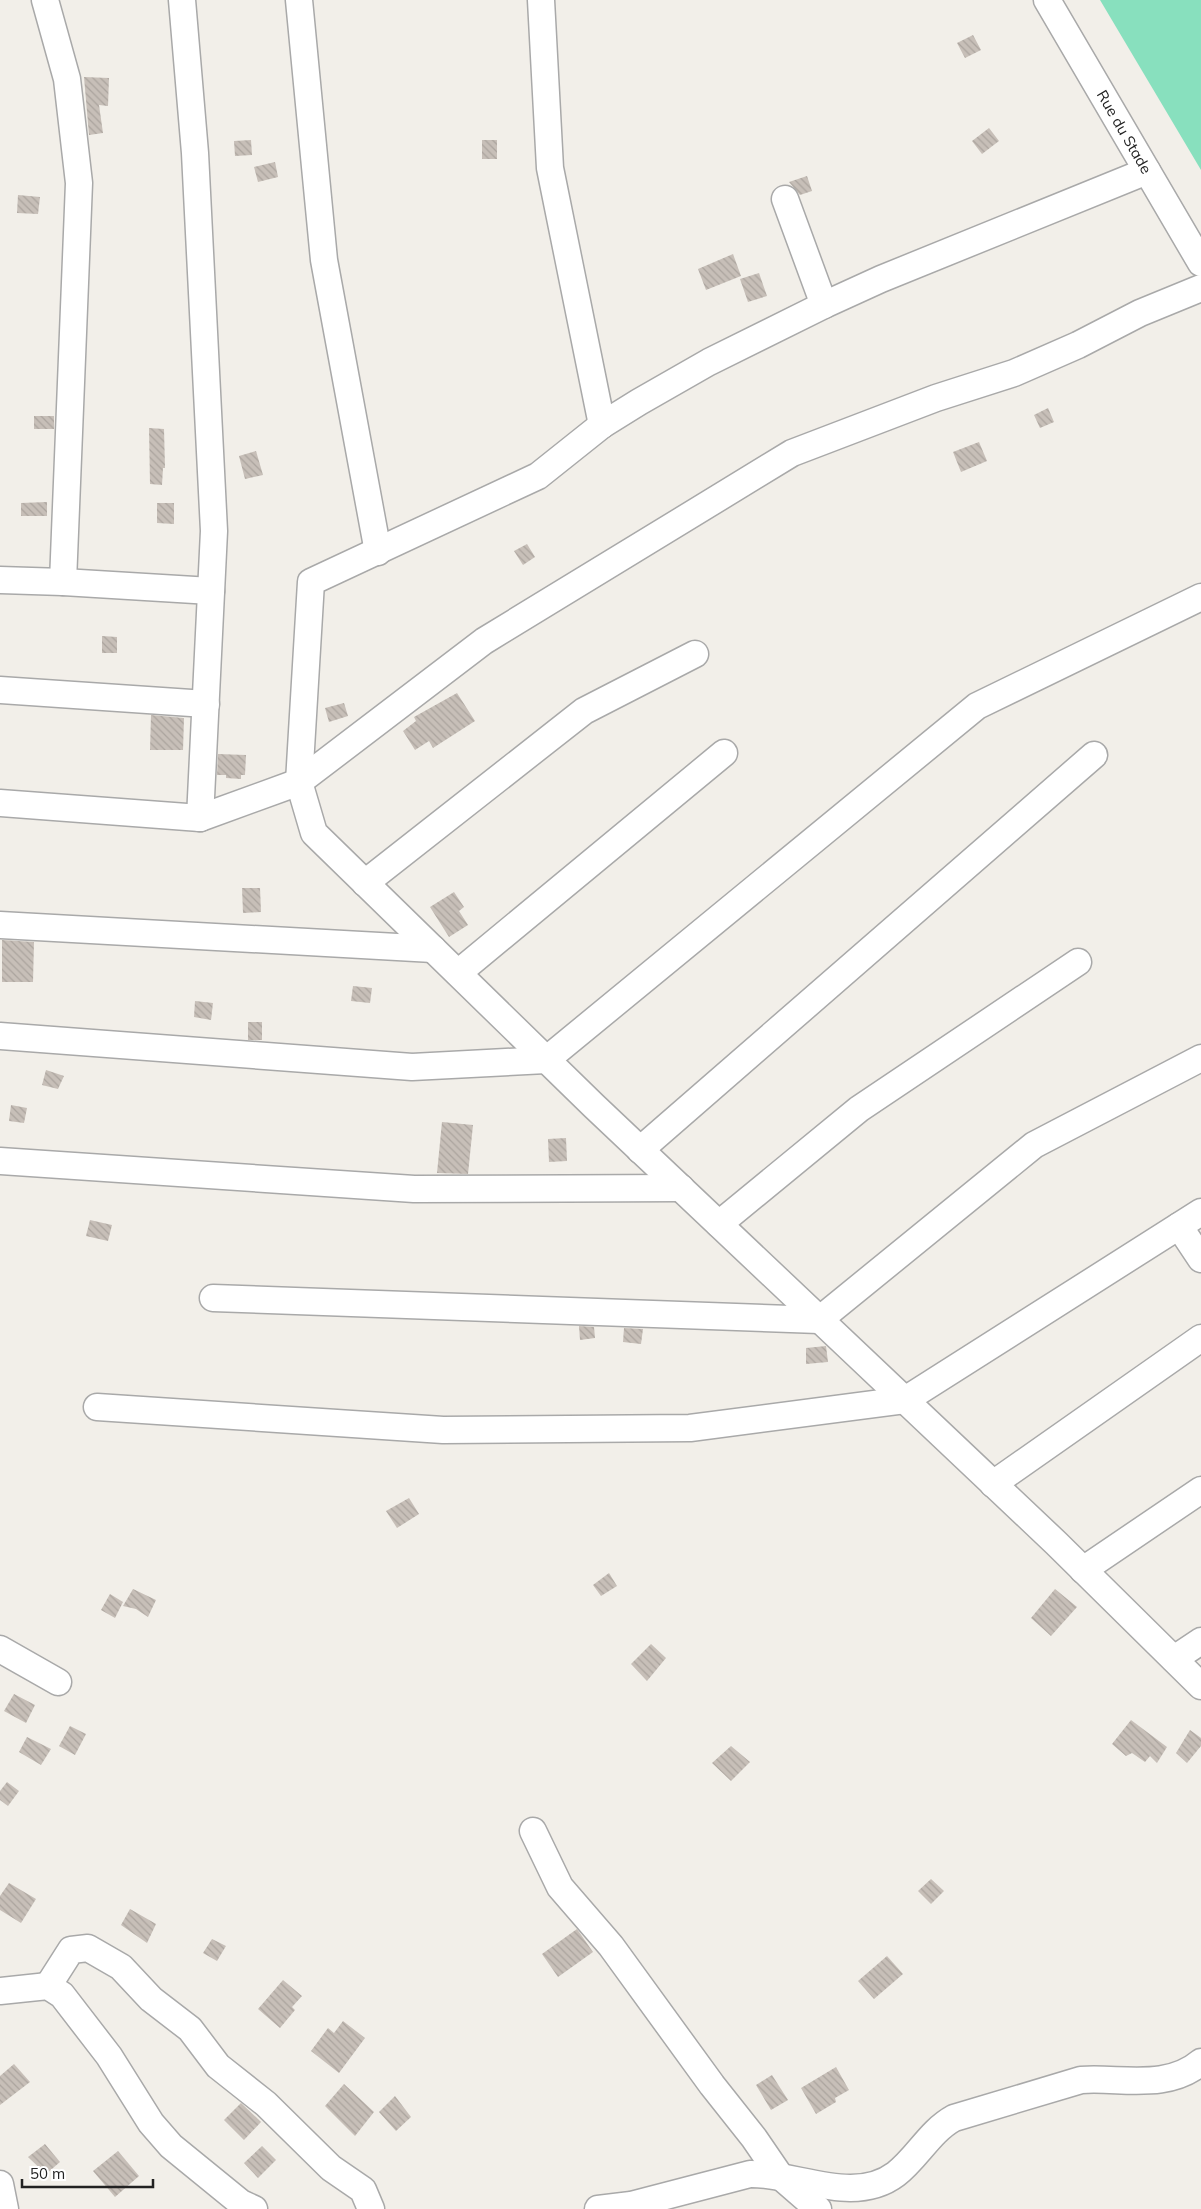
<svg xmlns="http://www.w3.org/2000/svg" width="1201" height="2209" viewBox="0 0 1201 2209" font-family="Mulish,sans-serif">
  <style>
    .pitch { fill: #88e0be }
    .building { fill: url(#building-back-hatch) }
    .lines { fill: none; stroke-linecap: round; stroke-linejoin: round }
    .minor-casing { stroke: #a9a9a9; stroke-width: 29 }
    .minor { stroke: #fff; stroke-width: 26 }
    .labels { text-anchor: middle; stroke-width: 5; stroke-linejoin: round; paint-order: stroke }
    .street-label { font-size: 15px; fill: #222; stroke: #fff }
  </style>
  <defs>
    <pattern id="building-back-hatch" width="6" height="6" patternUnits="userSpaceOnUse" patternTransform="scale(1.25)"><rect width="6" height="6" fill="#c7bfb8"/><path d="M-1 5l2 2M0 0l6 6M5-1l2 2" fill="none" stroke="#aba49e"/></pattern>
  </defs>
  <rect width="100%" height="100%" fill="#f2efe9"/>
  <!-- pitch -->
  <path class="pitch" d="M1100 0H1201V170Z"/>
  <!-- building -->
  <g class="building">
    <path d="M973 35 981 50 965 58 957 43Z"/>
    <path d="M84 77 109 78 108 106 99 105 103 133 89 135Z"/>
    <path d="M989 128 999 141 982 154 972 141Z"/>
    <path d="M251 140 252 155 235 156 234 141Z"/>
    <rect x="482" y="140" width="15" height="19"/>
    <path d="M275 162 278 177 258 182 254 167Z"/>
    <path d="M807 176 812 191 800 195 789 182Z"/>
    <path d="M18 195 40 197 38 214 17 213Z"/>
    <path d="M733 254 741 276 706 290 698 269Z"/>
    <path d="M759 273 767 296 748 302 740 279Z"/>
    <path d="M1048 408 1054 422 1040 428 1034 415Z"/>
    <rect x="34" y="416" width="20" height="13"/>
    <path d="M149 428 164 429 165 468H163L162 485 150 484Z"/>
    <path d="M979 442 987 461 961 472 953 452Z"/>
    <path d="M256 451 263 475 245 479 239 456Z"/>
    <path d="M47 502V516H21V503Z"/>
    <path d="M157 503H174V524L157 523Z"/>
    <path d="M527 544 535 557 523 565 514 551Z"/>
    <path d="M102 636 117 637V653H102Z"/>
    <path d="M457 693 475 721 433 748 429 741 415 750 403 731 416 721 414 717Z"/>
    <path d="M344 703 348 716 329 722 325 708Z"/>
    <path d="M151 715 184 718 183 750H150Z"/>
    <path d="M218 754 246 755 245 775H241V779L226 778V775H217Z"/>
    <path d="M242 888H260L261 912 243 913Z"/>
    <path d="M454 892 464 907 459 911 468 925 449 937 430 907Z"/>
    <path d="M2 940 34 942 33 982H2Z"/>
    <path d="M353 986 372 988 370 1003 351 1001Z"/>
    <path d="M195 1001 213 1003 211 1020 194 1017Z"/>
    <rect x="248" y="1022" width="14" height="18"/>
    <path d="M46 1070 64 1076 58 1089 42 1085Z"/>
    <path d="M11 1105 27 1108 24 1123 9 1121Z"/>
    <path d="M442 1122 473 1125 468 1174 437 1173Z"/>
    <path d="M566 1138 567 1161 549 1162 548 1139Z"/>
    <path d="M90 1220 112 1225 108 1241 86 1236Z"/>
    <path d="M579 1326 594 1327 595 1338 580 1340Z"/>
    <path d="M624 1328 643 1329 641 1344 623 1342Z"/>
    <path d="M826 1346 828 1362 806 1364V1348Z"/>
    <path d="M409 1498 419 1514 397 1528 386 1511Z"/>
    <path d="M609 1573 617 1586 601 1596 593 1585Z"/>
    <path d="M133 1589 156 1600 148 1617 136 1609 123 1606Z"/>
    <path d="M1055 1589 1077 1607 1051 1636 1031 1618Z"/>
    <path d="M110 1594 123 1602 115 1618 101 1610Z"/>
    <path d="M651 1644 666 1658 647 1681 631 1664Z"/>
    <path d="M14 1694 35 1705 26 1723 4 1711Z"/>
    <path d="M1131 1720 1167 1747 1157 1763 1150 1756 1145 1762 1132 1753 1126 1756 1112 1744Z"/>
    <path d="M70 1726 86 1734 75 1755 59 1746Z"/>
    <path d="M1190 1730 1201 1738V1746L1187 1763 1176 1753Z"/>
    <path d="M27 1737 51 1749 41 1765 19 1752Z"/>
    <path d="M731 1746 750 1762 731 1781 712 1763Z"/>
    <path d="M7 1782 19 1791 8 1806 0 1800V1791Z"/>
    <path d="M931 1879 944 1891 931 1904 918 1891Z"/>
    <path d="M9 1883 36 1899 21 1923 0 1910V1896Z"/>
    <path d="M130 1909 156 1924 147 1943 121 1925Z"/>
    <path d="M577 1929 593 1952 558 1977 542 1954Z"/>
    <path d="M212 1939 226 1946 217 1961 203 1953Z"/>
    <path d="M887 1956 903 1974 874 1999 858 1981Z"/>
    <path d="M283 1980 302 1996 292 2007 295 2010 280 2028 258 2009Z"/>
    <path d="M343 2021 365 2038 339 2073 311 2051 328 2028 334 2033Z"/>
    <path d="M14 2064 30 2082 0 2105V2076Z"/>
    <path d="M836 2067 849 2090 835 2098 836 2102 816 2114 801 2088Z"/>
    <path d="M772 2075 788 2100 771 2110 756 2085Z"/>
    <path d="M344 2084 374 2112 355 2136 325 2106Z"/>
    <path d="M395 2096 411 2117 396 2131 379 2112Z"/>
    <path d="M241 2103 261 2122 244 2140 224 2120Z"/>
    <path d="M45 2144 60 2162 46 2174 28 2157Z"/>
    <path d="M262 2146 276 2160 258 2178 244 2163Z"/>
    <path d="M118 2151 139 2176 115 2197 93 2171Z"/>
  </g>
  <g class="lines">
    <!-- minor casing -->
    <g class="minor-casing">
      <g id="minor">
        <path d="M45 0 67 79 79 183 63 582"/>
        <path d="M182 0 195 153 214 531 200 818"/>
        <path d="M299 0 324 260 378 552"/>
        <path d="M541 0 550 168 602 425"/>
        <path d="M1047 0 1201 263"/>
        <path d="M1147 171 881 279 824 305 709 362 639 402 602 425 538 476 311 582 299 782 314 833 594 1106 1056 1543 1201 1686"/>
        <path d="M785 199 824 305"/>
        <path d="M0 580 63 582 211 591"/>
        <path d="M0 690 206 704"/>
        <path d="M0 803 200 818 299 782 484 641 792 453 936 398 1014 373 1078 345 1140 313 1201 288"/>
        <path d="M365 883 584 711 695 654"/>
        <path d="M0 925 433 949"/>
        <path d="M458 973 724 753"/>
        <path d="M0 1036 412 1067 546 1060 977 706 1201 597"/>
        <path d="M640 1150 1094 755"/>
        <path d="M0 1161 414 1189 681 1188"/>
        <path d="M719 1224 859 1109 1078 962"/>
        <path d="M1179 1226 1201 1259"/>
        <path d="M213 1298 819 1320 1034 1145 1201 1058"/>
        <path d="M97 1407 443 1430 690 1428 905 1400 1201 1212"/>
        <path d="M993 1484 1201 1338"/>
        <path d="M1083 1570 1201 1490"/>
        <path d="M0 1649 58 1682"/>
        <path d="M1174 1659 1201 1641"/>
        <path d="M533 1831 560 1887 611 1946 712 2085 754 2138 780 2176 818 2209"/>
        <path d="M48 1986 71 1950 88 1948 121 1967 151 1999 190 2029 218 2066 266 2104 331 2168 363 2190 371 2209"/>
        <path d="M0 1991 48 1986 62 1995 109 2056 151 2123 171 2146 241 2203 254 2209"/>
        <path d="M0 2184 5 2209"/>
        <path d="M598 2209 631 2205 750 2174C796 2173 854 2206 896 2174 917 2158 930 2131 954 2118L1081 2080C1121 2077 1167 2091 1201 2062"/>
      </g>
    </g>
    <!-- minor -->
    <use href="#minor" class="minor"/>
  </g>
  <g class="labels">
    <!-- street labels -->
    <g class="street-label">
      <text transform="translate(1124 132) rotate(60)" y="5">Rue du Stade</text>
    </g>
  </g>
  <!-- scale -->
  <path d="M22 2179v8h131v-8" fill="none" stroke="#222222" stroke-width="2.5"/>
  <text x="30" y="2179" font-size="15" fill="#222222" stroke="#ffffff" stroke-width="4" paint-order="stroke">50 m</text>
</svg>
